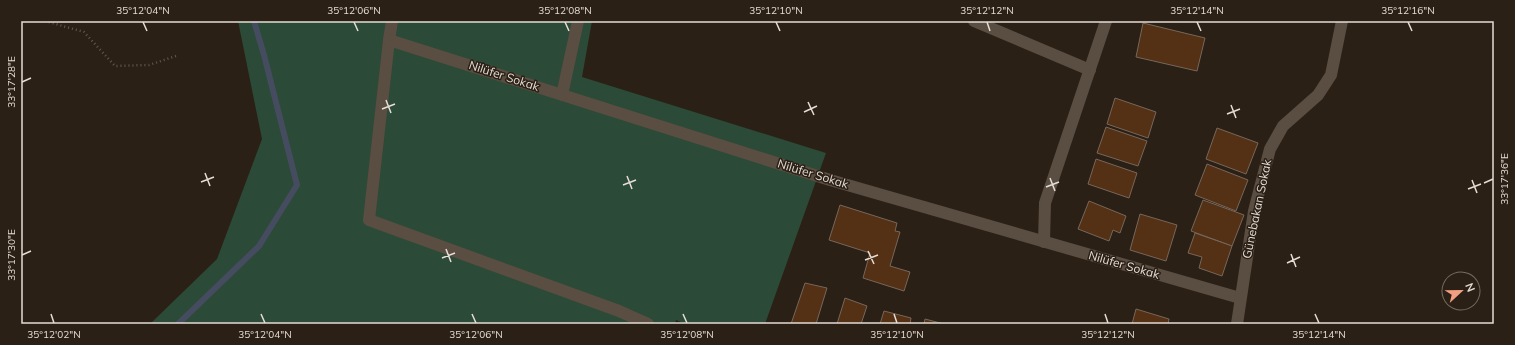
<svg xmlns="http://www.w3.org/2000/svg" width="1515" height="345" viewBox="0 0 1515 345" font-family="Mulish,sans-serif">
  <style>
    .green { fill: #2b4a37 }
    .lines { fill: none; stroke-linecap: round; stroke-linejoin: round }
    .stream { stroke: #464c5f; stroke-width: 6 }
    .building { fill: #543014; stroke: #76675c }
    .path { stroke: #63594f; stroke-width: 2.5; stroke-dasharray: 1 3; stroke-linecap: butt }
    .minor { stroke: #5a4d41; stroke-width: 12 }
    .ticks { fill: none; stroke: #e5ddd6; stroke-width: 1.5 }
    .labels { text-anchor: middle; stroke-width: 3; stroke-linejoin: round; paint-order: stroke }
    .street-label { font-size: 12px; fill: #e5ddd6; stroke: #2b2015 }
    .neatline { fill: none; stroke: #e5ddd6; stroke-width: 1.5 }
    .ticks-label { font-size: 10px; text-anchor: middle; fill: #e5ddd6 }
  </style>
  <rect width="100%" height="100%" fill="#2b2015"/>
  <!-- green -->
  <path class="green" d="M238 21H592L582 77 826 153 765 324H685L676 320 675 324H150L217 259 262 139Z"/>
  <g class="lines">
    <!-- stream -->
    <path class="stream" d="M178 324 259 246 297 185 264 55 254 21"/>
  </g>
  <!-- building -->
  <g class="building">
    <path d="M1143 23 1205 38 1197 71 1136 57Z"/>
    <path d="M1115 98 1156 112 1148 138 1107 124Z"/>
    <path d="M1106 127 1147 141 1138 166 1097 153Z"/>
    <path d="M1217 128 1258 143 1246 174 1206 159Z"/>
    <path d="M1096 159 1137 173 1129 198 1088 184Z"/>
    <path d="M1207 164 1248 180 1236 211 1195 195Z"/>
    <path d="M1203 200 1244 215 1232 246 1191 231Z"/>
    <path d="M1089 201 1126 216 1120 233 1113 230 1109 241 1078 229Z"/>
    <path d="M840 205 897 223 895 231 900 232 890 266 910 272 904 291 863 278 870 253 829 240Z"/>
    <path d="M1140 214 1177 225 1166 261 1130 250Z"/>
    <path d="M1195 233 1232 246 1222 276 1199 268 1202 257 1188 253Z"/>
    <path d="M805 283 827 288 816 324H791Z"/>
    <path d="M845 298 867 306 861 324H837Z"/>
    <path d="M1136 309 1169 319 1168 324H1132Z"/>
    <path d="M884 311 911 318 910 324H880Z"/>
    <path d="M925 319 944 324H924Z"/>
  </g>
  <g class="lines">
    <!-- path -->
    <path class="path" d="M45 21 84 32 115 66 149 65 176 56"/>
    <!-- minor -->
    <g class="minor">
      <path d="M392 21 389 40 369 220 619 311 648 324"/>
      <path d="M974 21 1090 70"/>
      <path d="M389 40 830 180 1240 298"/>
      <path d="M562 95 578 21"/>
      <path d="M1044 242 1045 203 1106 21"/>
      <path d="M1237 324 1254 211 1270 149 1283 126 1318 95 1331 75 1342 21"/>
    </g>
  </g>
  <!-- ticks -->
  <path class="ticks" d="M143 22 147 31M354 22 358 31M565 22 569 31M776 22 780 31M987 22 990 31M1197 22 1201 31M1408 22 1412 31M22 82 31 78M386 100 391 113M808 102 814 115M1231 105 1236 118M382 109 395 104M804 112 817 106M1227 114 1240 109M205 173 210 186M627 176 632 189M1050 178 1055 191M1472 180 1477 193M201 182 214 177M1484 183 1493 179M623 185 636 180M1046 187 1059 182M1468 189 1481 184M446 249 451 262M868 251 874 264M1291 254 1296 267M22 255 31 251M442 258 455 253M865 260 878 255M1287 263 1300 257M51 314 54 323M261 314 265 323M472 314 476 323M683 314 687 323M894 314 897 323M1105 314 1108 323M1315 314 1319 323"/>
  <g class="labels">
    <!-- street labels -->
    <g class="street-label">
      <text transform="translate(504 76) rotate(18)" y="4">Nilüfer Sokak</text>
      <text transform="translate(813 174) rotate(17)" y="4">Nilüfer Sokak</text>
      <text transform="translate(1257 209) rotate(-78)" y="4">Günebakan Sokak</text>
      <text transform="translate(1124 265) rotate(16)" y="4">Nilüfer Sokak</text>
    </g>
  </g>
  <!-- border -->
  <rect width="1515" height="345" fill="none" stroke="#2b2015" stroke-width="44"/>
  <!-- north arrow -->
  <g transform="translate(1461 291) rotate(68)"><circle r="19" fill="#2b2015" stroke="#756c62"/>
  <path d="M0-3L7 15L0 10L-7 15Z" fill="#f39f82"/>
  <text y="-6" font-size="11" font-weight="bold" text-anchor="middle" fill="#e5ddd6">N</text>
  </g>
  <rect x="22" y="22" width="1471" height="301" class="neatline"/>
  <g class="ticks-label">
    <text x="143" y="14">35°12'04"N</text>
    <text x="354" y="14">35°12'06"N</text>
    <text x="565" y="14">35°12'08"N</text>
    <text x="776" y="14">35°12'10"N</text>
    <text x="987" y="14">35°12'12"N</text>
    <text x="1197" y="14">35°12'14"N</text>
    <text x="1408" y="14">35°12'16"N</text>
    <text transform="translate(11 82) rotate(-90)" y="4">33°17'28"E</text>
    <text transform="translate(1504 179) rotate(-90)" y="4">33°17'36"E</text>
    <text transform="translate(11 255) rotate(-90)" y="4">33°17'30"E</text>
    <text x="54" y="338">35°12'02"N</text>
    <text x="265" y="338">35°12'04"N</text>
    <text x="476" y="338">35°12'06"N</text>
    <text x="687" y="338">35°12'08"N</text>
    <text x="897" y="338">35°12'10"N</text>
    <text x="1108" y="338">35°12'12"N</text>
    <text x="1319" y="338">35°12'14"N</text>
  </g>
</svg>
